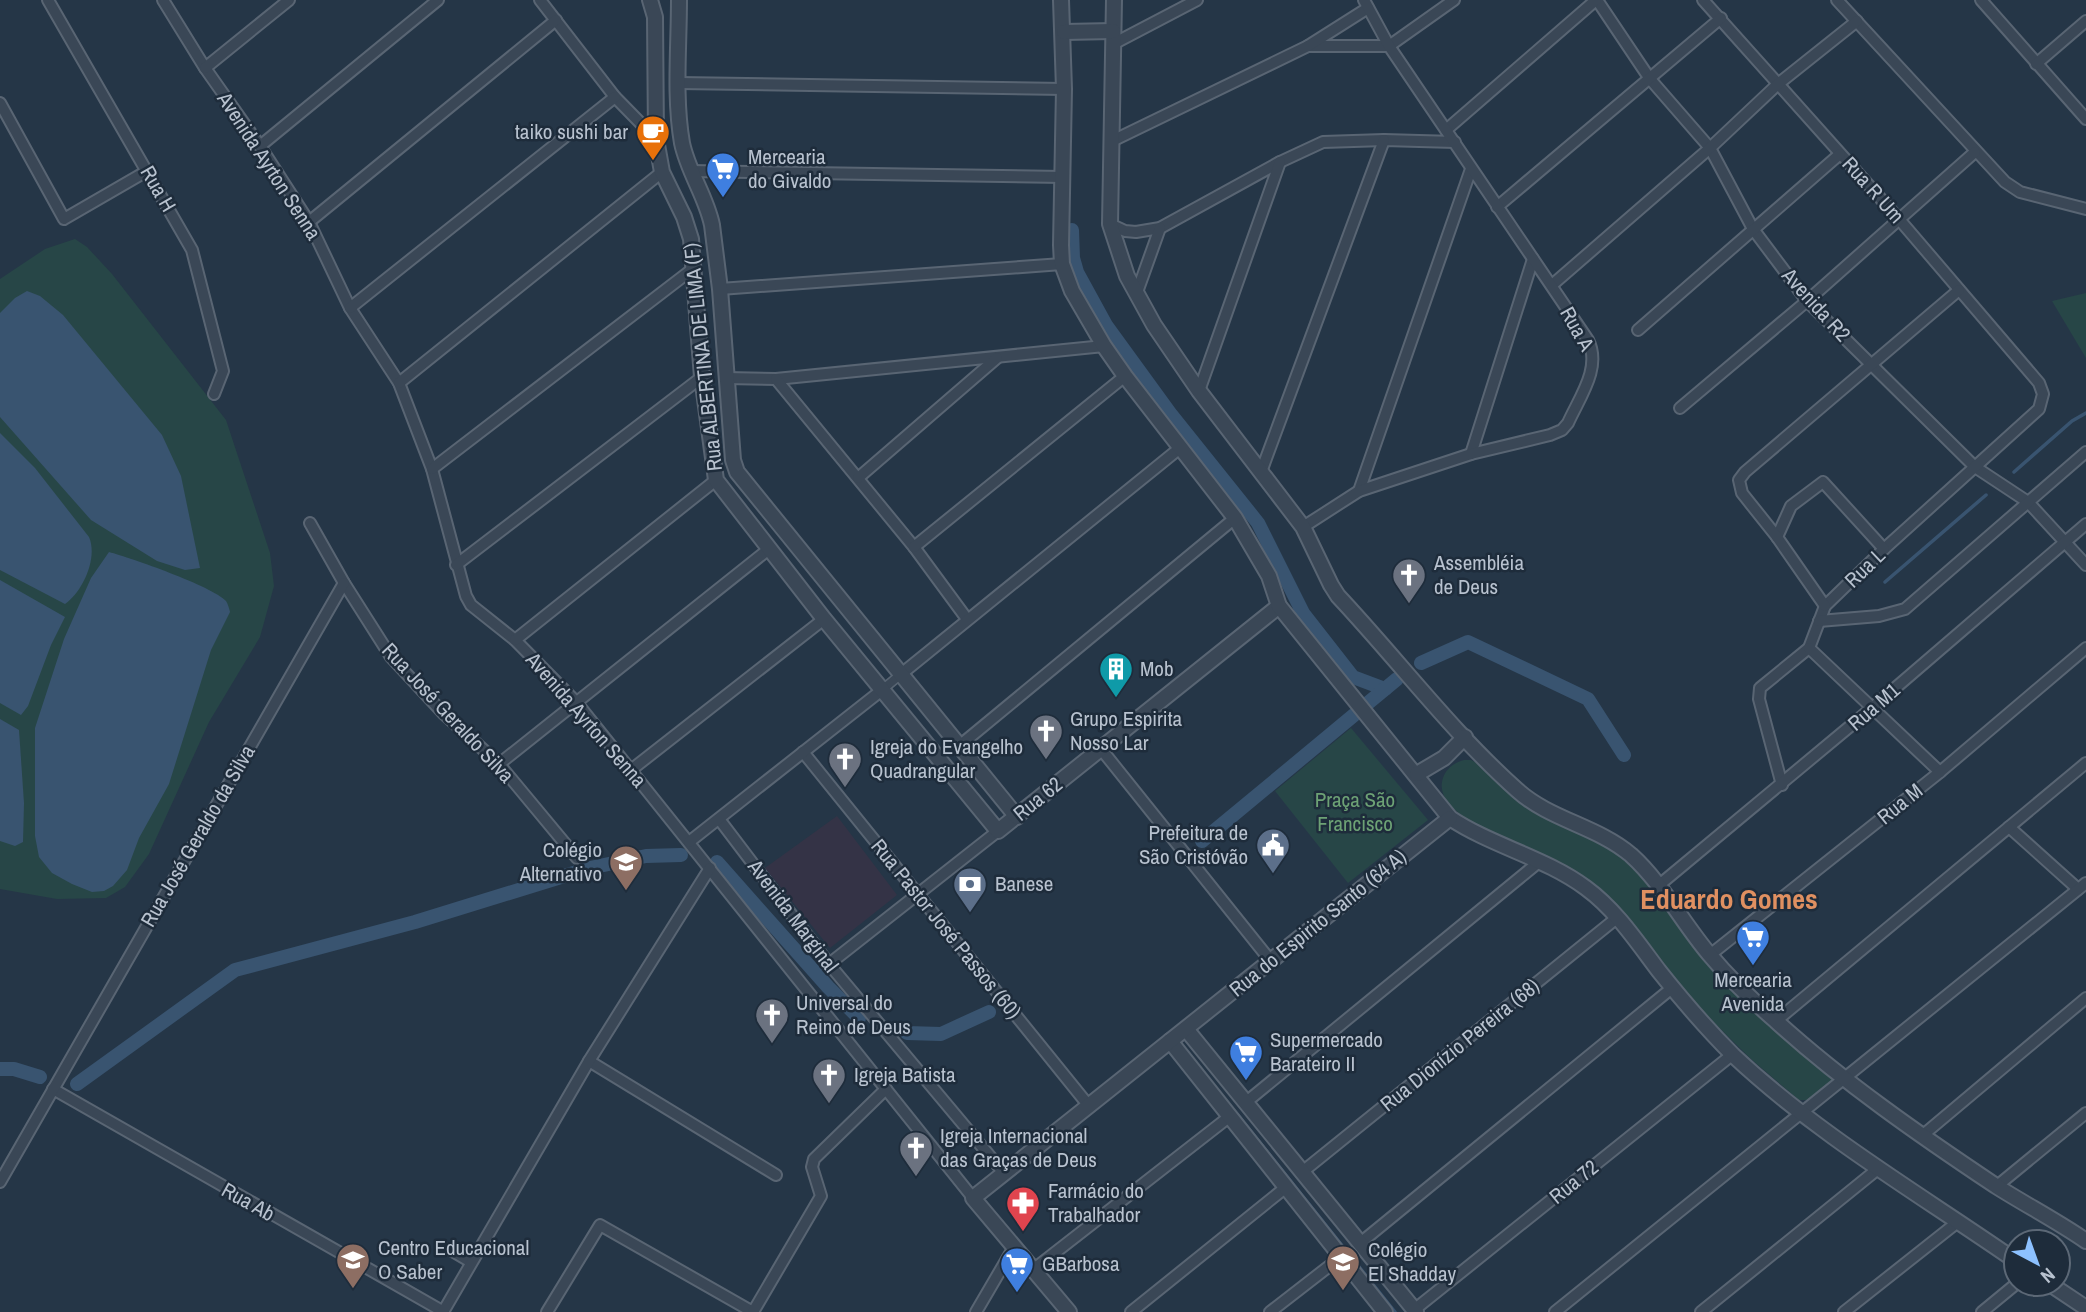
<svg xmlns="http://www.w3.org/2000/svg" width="2086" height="1312" viewBox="0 0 2086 1312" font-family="'Archivo Narrow',sans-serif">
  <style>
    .medical { fill: #343346 }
    .green { fill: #274647 }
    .water { fill: #395470 }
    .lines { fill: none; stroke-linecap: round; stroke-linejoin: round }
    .stream { stroke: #395470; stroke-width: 3.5 }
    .canal { stroke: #395470; stroke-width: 14 }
    .pedestrian-casing { stroke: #596573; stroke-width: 11 }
    .minor-casing { stroke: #596573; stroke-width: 14 }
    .tertiary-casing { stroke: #596573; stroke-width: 18 }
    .pedestrian { stroke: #3a4756; stroke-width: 8 }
    .minor { stroke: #3a4756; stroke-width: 10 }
    .tertiary { stroke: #3a4756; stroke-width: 14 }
    .labels { text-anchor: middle; stroke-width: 5; stroke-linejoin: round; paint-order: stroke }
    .poi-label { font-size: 21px; fill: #b8c2cf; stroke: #1e2c3b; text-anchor: start }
    .street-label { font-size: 21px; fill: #b8c2cf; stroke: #1e2c3b }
    .park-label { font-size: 21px; fill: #6da275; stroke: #1e2c3b }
    .district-label { font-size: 28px; font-weight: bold; fill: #e09061; stroke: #1e2c3b }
  </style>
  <rect width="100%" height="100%" fill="#253647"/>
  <!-- medical -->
  <path class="medical" d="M837 816 897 895 830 948 765 868Z"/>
  <!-- green -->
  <g class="green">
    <path d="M75 239 87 247 112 274 226 420 270 553 274 586 260 637 209 722 149 854 125 887 106 898 57 899 0 889V279L45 249Z"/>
    <path d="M2086 293V358L2052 301Z"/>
    <path d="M1351 728 1428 820 1348 883 1275 791Z"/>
    <path d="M1464 760H1471L1483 766 1623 858 1642 876 1676 920 1831 1075 1832 1083 1808 1100H1799L1752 1060 1696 1005 1610 899C1596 887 1582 875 1566 866 1539 851 1435 822 1442 782 1444 770 1453 763 1464 760Z"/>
  </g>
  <!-- water -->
  <g class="water">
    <path d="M27 291 40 296 63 315 162 435 181 476 200 568 185 570 157 561 91 520 0 417V313L15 298Z"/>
    <path d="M0 433 35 468 89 537C98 558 83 591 65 604L0 570Z"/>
    <path d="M109 552C131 558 212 586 226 601 228 604 229 608 230 612L211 650 169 784 139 838 127 870 113 886 104 891 92 892 72 884 52 873 39 857 35 836V728L64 639 91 578Z"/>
    <path d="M0 580 65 617 51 645 28 706 21 715 0 703Z"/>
    <path d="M0 719 19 730 24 803 23 842 15 846 0 841Z"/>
  </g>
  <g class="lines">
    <!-- stream -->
    <g class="stream">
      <path d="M2014 472 2072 421 2086 413"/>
      <path d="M1885 582 1986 495"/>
      <path d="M1237 1114 1395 1312"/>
    </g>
    <!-- canal -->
    <g class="canal">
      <path d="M1072 230 1073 258 1077 272 1106 325 1170 413 1258 523 1303 613 1353 677 1385 689"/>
      <path d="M1421 663 1468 642 1588 699 1624 755"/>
      <path d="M1368 703 1397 679"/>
      <path d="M1202 841 1354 715"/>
      <path d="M717 862 828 987 859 1018"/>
      <path d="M907 1033 941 1034 989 1012"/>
      <path d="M0 1069H14L40 1077"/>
      <path d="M77 1084 235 970 415 922 590 868 646 856 681 855"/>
    </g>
    <!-- pedestrian casing -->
    <g class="pedestrian-casing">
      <path id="pedestrian" d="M882 690 900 675"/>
    </g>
    <!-- minor casing -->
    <g class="minor-casing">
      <g id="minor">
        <path d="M48 0 192 250 223 371 214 394"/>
        <path d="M163 0 205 68 260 146 309 222 350 308 399 383 432 469 466 596 471 605 515 640 577 703 973 1198"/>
        <path d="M540 0 615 97 656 139"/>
        <path d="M1597 0 1650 79 1710 148 1753 229 1807 301 1975 467 2028 502 2086 565"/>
        <path d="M1703 0 1898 218 2039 383 2043 394 2039 409 1884 549 1825 606 1809 648 1760 688 1759 699 1782 785"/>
        <path d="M1837 0 2005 182 2020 192 2086 209"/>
        <path d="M1981 0 2086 119"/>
        <path d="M1113 44 1197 0"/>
        <path d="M1308 46H1389L1454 0"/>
        <path d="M2036 64 2086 21"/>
        <path d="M205 68 289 0"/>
        <path d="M679 83 1064 89"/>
        <path d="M0 103 64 219 147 171"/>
        <path d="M1446 130 1596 0"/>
        <path d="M1110 142 1308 46 1368 8"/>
        <path d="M260 146 438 0"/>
        <path d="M690 171 1063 177"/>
        <path d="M1497 207 1721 18"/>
        <path d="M309 222 556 20"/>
        <path d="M1110 224 1125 231 1136 232 1160 228 1280 162 1323 142 1384 140 1455 142"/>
        <path d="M1552 285 1710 148 1778 84 1857 21"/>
        <path d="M720 289 1062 264"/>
        <path d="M1136 295 1160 228"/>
        <path d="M350 308 615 97"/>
        <path d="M1638 330 1840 154"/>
        <path d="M726 378 776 379 1104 346"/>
        <path d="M776 379 914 547 967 619"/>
        <path d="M399 383 662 172"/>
        <path d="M1199 391 1280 162"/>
        <path d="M1680 408 1807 301 1975 152"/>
        <path d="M1471 454 1533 259"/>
        <path d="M432 469 694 268"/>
        <path d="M1261 472 1384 140"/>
        <path d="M858 478 997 358"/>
        <path d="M1359 491 1471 169"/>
        <path d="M310 523 344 583 391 657 443 713 499 764 577 858"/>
        <path d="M1303 527 1359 491 1471 454 1550 435 1562 430 1568 423C1579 398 1602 368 1588 340L1389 46 1364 0"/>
        <path d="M1777 537 1791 506 1823 482 1884 549"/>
        <path d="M914 547 1125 376"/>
        <path d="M456 565 702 377"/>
        <path d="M1825 606 1777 537 1742 493 1739 480 1745 472 1959 290"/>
        <path d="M1819 621 1879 616 1905 609 2086 452"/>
        <path d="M515 640 716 480"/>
        <path d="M1809 648 1940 772"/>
        <path d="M900 675 1180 448"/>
        <path d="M958 747 1235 518"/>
        <path d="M1101 749 1270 960"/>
        <path d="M803 752 1089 1106"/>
        <path d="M499 764 769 549"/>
        <path d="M631 770 824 619"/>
        <path d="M719 819 829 964 1004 1173"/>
        <path d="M2009 827 2078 889"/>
        <path d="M689 842 882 690"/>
        <path d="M1658 886 1872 708 2086 524"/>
        <path d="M1710 955 1940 772 2086 648"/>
        <path d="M829 964 998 831"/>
        <path d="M1776 1021 2086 763"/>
        <path d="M589 1061 776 1175"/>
        <path d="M53 1089 444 1312"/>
        <path d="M1245 1103 1539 862"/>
        <path d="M1923 1135 2086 998"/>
        <path d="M1301 1173 1618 917"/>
        <path d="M0 1182 344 583"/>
        <path d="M1997 1186 2086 1113"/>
        <path d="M1359 1244 1672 988"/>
        <path d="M449 1249 471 1262"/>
        <path d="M1034 1269 1229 1117"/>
        <path d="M1414 1310 1733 1054"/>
        <path d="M443 1312 589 1061 710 868"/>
        <path d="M547 1312 600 1225 753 1312"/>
        <path d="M753 1312 821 1196 812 1167 814 1159 886 1089"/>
        <path d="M976 1312 1014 1247"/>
        <path d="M1131 1312 1285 1188"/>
        <path d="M1270 1312 1341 1257"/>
        <path d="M1555 1312 2086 883"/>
        <path d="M1701 1312 1879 1168"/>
        <path d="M1844 1312 1959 1221"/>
        <path d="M1982 1312 2016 1284"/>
      </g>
    </g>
    <!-- tertiary casing -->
    <g class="tertiary-casing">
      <g id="tertiary">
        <path d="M650 0 655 17 656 139 662 172 684 217 691 239 702 377 716 480 824 619 998 831 1279 606"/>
        <path d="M679 0C679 47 674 97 682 143 688 172 706 196 712 225L720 289 733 460 737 472 1017 817"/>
        <path d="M1061 0 1064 89 1061 245 1062 264 1072 291 1104 346 1125 376 1235 518 1269 576 1279 606 1450 818C1492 846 1546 858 1586 888 1616 910 1637 942 1659 971 1682 1000 1707 1029 1733 1055 1818 1135 1921 1195 2016 1261"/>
        <path d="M1114 0 1110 224 1127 276 1154 325 1199 391 1303 527 1331 585 1338 596C1398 660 1451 731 1517 790 1550 820 1597 826 1631 855 1662 883 1682 922 1709 954 1729 978 1753 1001 1776 1021 1843 1082 1921 1136 1996 1186 2026 1205 2057 1221 2086 1241"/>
        <path d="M1064 32 1113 31"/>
        <path d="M1417 774 1444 758 1465 737"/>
        <path d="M1186 1029 1416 1312"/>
        <path d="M1170 1041 1385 1312"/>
        <path d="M2050 1284 2086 1308"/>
        <path d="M1069 1312 973 1198 1450 818"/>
      </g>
    </g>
    <!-- pedestrian -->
    <use href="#pedestrian" class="pedestrian"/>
    <!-- minor -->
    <use href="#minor" class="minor"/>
    <!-- tertiary -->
    <use href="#tertiary" class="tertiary"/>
  </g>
  <!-- icons -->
  <defs>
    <g id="cafe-pin" transform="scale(1.75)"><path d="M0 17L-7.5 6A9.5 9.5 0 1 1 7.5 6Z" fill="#e8710a" stroke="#1e2c3b"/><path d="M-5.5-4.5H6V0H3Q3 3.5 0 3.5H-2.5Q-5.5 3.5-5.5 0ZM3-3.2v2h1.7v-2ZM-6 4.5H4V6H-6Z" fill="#fff"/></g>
    <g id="supermarket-pin" transform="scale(1.75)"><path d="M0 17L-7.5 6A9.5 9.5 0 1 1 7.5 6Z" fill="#3f7fe0" stroke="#1e2c3b"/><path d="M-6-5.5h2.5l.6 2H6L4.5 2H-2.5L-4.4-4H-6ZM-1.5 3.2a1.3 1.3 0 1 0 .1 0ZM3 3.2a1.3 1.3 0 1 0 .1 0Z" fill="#fff"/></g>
    <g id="church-pin" transform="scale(1.75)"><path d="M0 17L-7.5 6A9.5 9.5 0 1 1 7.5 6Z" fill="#6b7280" stroke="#1e2c3b"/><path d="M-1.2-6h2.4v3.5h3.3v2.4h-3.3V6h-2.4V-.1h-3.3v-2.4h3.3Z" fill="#fff"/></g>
    <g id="building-pin" transform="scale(1.75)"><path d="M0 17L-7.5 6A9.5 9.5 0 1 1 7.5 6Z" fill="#0f9aa8" stroke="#1e2c3b"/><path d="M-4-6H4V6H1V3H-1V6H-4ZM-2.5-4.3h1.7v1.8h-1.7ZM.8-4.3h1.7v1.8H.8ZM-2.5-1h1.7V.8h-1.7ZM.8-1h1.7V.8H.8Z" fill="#fff"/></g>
    <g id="civic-pin" transform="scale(1.75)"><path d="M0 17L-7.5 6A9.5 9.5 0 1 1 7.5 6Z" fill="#5c6f8a" stroke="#1e2c3b"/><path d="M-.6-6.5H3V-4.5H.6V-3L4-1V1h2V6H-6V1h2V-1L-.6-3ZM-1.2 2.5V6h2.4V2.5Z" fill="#fff"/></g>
    <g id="school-pin" transform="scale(1.75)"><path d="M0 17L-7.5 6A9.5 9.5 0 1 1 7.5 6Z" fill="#8d6e63" stroke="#1e2c3b"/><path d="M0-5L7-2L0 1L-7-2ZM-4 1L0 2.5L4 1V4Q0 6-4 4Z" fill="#fff"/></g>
    <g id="bank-pin" transform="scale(1.75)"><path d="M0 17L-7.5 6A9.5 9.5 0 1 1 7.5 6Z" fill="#5c6f8a" stroke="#1e2c3b"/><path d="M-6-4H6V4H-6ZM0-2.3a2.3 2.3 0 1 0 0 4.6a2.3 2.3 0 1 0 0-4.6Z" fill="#fff"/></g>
    <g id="pharmacy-pin" transform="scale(1.75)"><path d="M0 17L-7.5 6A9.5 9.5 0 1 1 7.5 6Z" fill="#e0444e" stroke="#1e2c3b"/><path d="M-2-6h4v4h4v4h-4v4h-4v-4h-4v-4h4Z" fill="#fff"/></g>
  </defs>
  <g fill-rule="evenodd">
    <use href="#cafe-pin" x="653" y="132"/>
    <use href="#supermarket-pin" x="723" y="169"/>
    <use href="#church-pin" x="1409" y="575"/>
    <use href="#building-pin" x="1116" y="669"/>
    <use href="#church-pin" x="1046" y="731"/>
    <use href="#church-pin" x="845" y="759"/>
    <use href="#civic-pin" x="1273" y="845"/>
    <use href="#school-pin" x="626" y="862"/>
    <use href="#bank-pin" x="970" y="884"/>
    <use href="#supermarket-pin" x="1753" y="937"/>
    <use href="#church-pin" x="772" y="1015"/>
    <use href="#supermarket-pin" x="1246" y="1052"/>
    <use href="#church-pin" x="829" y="1075"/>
    <use href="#church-pin" x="916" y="1148"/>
    <use href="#pharmacy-pin" x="1023" y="1203"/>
    <use href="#school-pin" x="353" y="1260"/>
    <use href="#school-pin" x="1343" y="1262"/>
    <use href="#supermarket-pin" x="1017" y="1264"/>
  </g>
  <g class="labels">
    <!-- poi labels -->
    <g class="poi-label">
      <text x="628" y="139" text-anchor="end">taiko sushi bar</text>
      <text x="748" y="164">Mercearia<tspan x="748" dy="24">do Givaldo</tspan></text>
      <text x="1434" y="570">Assembléia<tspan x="1434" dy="24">de Deus</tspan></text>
      <text x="1140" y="676">Mob</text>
      <text x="1070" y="726">Grupo Espirita<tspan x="1070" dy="24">Nosso Lar</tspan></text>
      <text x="870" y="754">Igreja do Evangelho<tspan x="870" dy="24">Quadrangular</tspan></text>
      <text x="1248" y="840" text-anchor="end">Prefeitura de<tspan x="1248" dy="24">São Cristóvão</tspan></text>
      <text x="602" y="857" text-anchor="end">Colégio<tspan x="602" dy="24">Alternativo</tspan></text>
      <text x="995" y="891">Banese</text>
      <text x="1753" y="987" text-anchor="middle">Mercearia<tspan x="1753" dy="24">Avenida</tspan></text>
      <text x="796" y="1010">Universal do<tspan x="796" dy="24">Reino de Deus</tspan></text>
      <text x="1270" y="1047">Supermercado<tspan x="1270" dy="24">Barateiro II</tspan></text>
      <text x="854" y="1082">Igreja Batista</text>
      <text x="940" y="1143">Igreja Internacional<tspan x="940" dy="24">das Graças de Deus</tspan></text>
      <text x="1048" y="1198">Farmácio do<tspan x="1048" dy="24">Trabalhador</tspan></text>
      <text x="378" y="1255">Centro Educacional<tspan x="378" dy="24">O Saber</tspan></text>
      <text x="1368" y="1257">Colégio<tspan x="1368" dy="24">El Shadday</tspan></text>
      <text x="1042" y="1271">GBarbosa</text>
    </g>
    <!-- street labels -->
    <g class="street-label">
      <text transform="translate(269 166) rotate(57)" y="7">Avenida Ayrton Senna</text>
      <text transform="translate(158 189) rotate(60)" y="7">Rua H</text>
      <text transform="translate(1873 190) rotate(48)" y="7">Rua R Um</text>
      <text transform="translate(1816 305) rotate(48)" y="7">Avenida R2</text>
      <text transform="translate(1577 329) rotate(61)" y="7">Rua A</text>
      <text transform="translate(703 357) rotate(-96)" y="7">Rua ALBERTINA DE LIMA (F)</text>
      <text transform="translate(1865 568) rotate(-44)" y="7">Rua L</text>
      <text transform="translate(1874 707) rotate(-41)" y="7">Rua M1</text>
      <text transform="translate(448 713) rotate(47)" y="7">Rua José Geraldo Silva</text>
      <text transform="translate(586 720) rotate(49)" y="7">Avenida Ayrton Senna</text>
      <text transform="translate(1038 799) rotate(-39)" y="7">Rua 62</text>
      <text transform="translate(1900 804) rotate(-39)" y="7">Rua M</text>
      <text transform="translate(198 836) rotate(-60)" y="7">Rua José Geraldo da Silva</text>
      <text transform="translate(793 916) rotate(53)" y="7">Avenida Marginal</text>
      <text transform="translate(1318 923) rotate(-39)" y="7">Rua do Espirito Santo (64 A)</text>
      <text transform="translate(946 929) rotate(51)" y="7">Rua Pastor José Passos (60)</text>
      <text transform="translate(1460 1045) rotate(-39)" y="7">Rua Dionízio Pereira (68)</text>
      <text transform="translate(1574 1182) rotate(-39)" y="7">Rua 72</text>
      <text transform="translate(248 1202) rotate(29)" y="7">Rua Ab</text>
    </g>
    <!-- park labels -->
    <g class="park-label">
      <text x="1355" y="807">Praça São<tspan x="1355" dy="24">Francisco</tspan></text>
    </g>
    <!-- district labels -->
    <g class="district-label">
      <text x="1729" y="909">Eduardo Gomes</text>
    </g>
  </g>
  <!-- north arrow -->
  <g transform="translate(2037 1263) rotate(139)"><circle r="33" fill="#1e2c3b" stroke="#5c6876" stroke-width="2"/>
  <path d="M0-5L12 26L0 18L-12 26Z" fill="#8dc1ff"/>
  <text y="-10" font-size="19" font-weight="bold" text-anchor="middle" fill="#b8c2cf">N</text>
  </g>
</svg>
